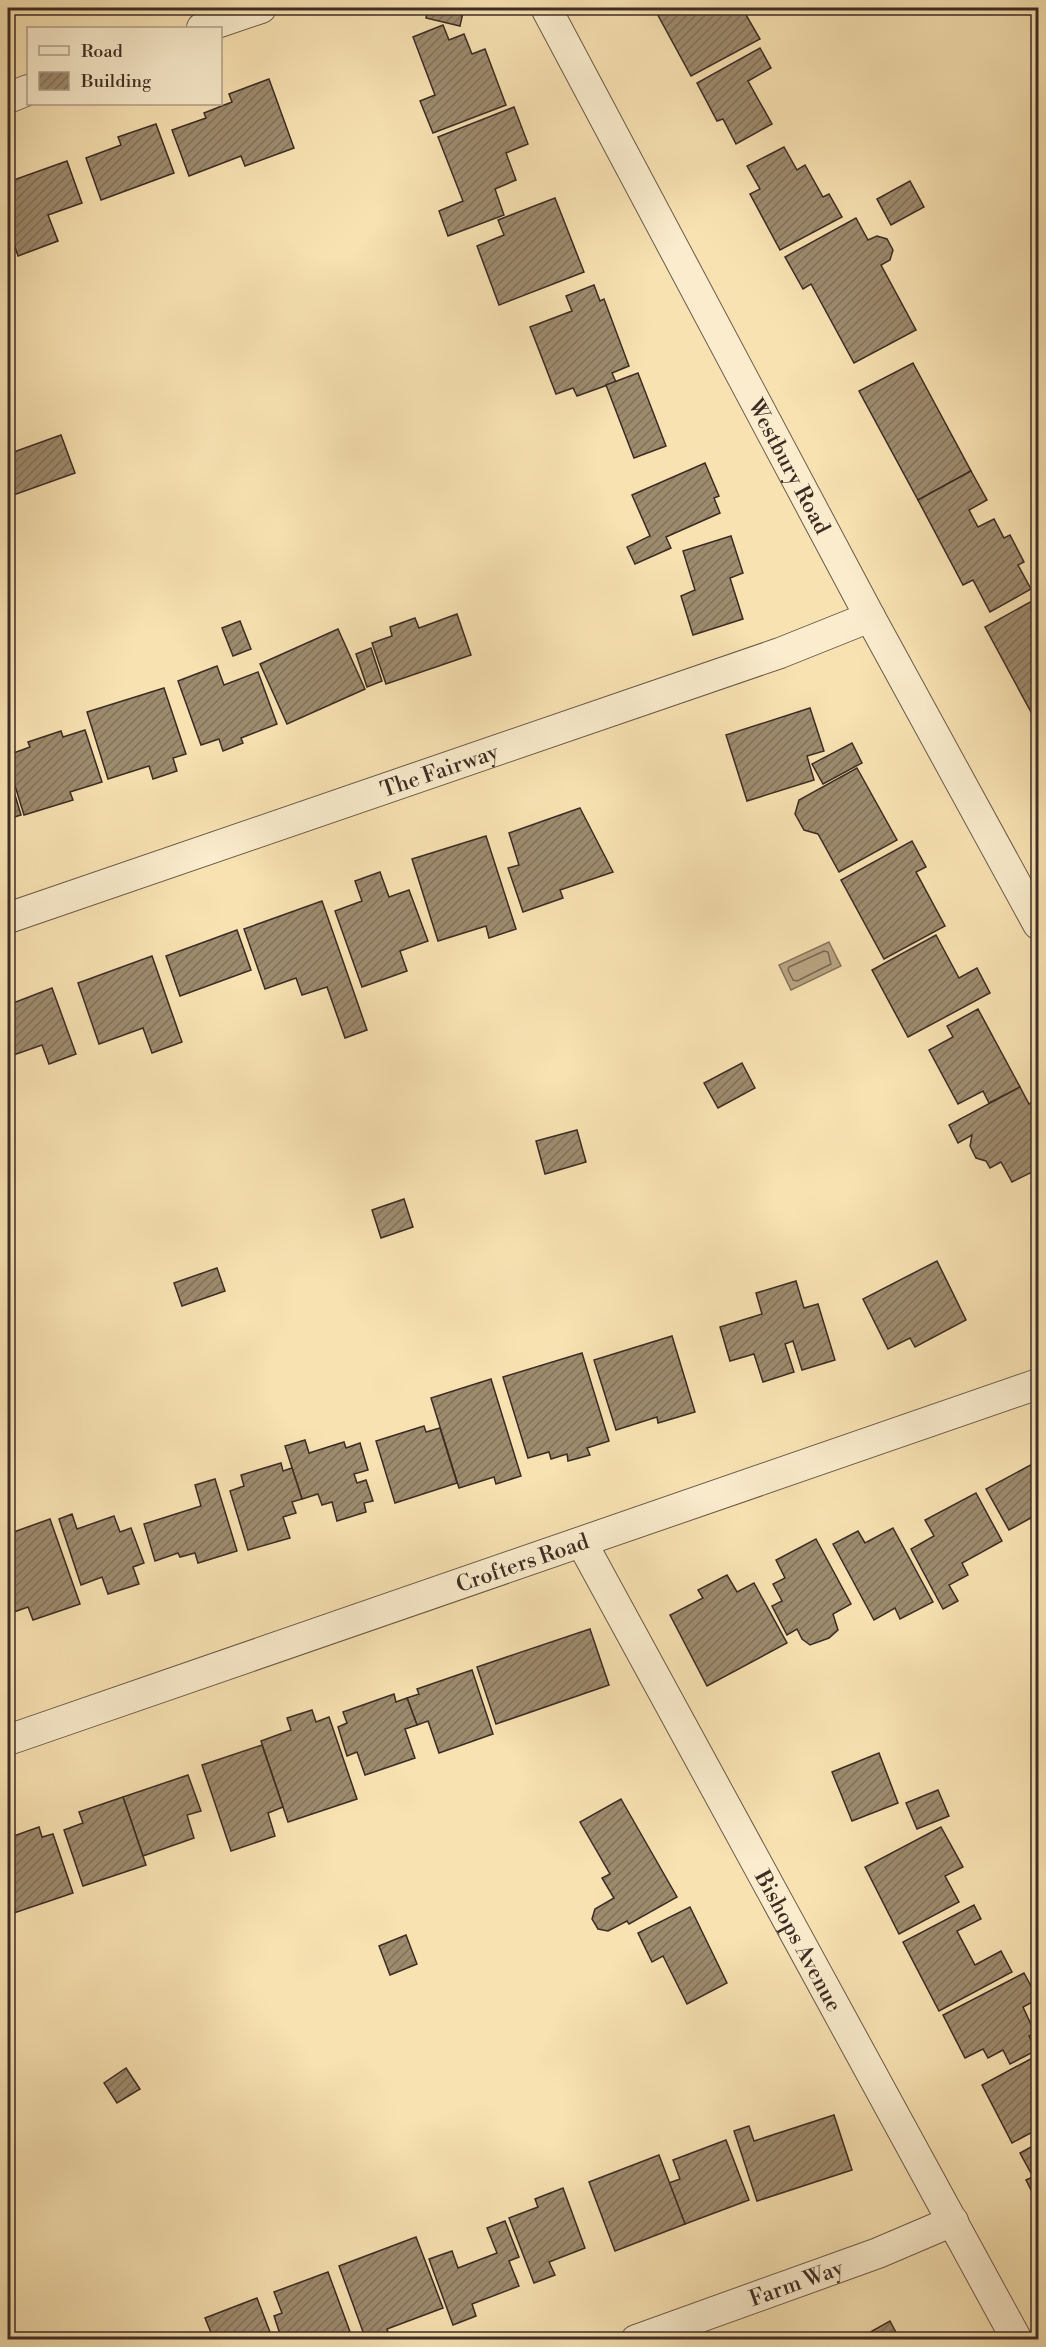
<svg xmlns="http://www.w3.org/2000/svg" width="1046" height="2347" viewBox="0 0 1046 2347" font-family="'Libre Bodoni',serif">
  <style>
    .water { fill: #b8a482; stroke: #86745d; stroke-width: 1.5 }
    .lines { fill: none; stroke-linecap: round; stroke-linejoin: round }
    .shore { stroke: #7a6854; stroke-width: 1.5 }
    .building { fill: url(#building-hatch); stroke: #3c2c25; stroke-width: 1.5 }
    .minor-casing { stroke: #6b5a48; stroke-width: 32 }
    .minor { stroke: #faeccd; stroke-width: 30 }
    .labels { text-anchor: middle; stroke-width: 6; stroke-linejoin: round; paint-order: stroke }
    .street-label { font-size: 22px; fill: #3c2c25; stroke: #faeccd }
  </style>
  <defs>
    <pattern id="building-hatch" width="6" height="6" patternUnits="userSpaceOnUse" patternTransform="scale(1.5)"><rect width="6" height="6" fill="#9e8b6e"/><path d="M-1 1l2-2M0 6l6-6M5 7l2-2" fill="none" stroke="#82725a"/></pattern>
  </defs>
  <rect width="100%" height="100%" fill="#f8e2b2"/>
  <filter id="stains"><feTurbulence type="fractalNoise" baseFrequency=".00333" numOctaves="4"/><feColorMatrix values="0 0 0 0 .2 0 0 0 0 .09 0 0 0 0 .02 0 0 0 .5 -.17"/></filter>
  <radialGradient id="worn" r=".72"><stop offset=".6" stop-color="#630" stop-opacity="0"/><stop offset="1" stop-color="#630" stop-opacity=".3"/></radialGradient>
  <!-- water -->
  <path class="water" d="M829 942 841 966 791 990 779 965Z"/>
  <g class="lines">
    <!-- shore -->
    <path class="shore" d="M824 951 828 952 831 964 797 981 793 980 788 970 789 967Z"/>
  </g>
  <!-- building -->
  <g class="building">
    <path d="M428 8H464L460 26 426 18Z"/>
    <path d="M654 8H713L715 12 725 8H742L760 39 691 76Z"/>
    <path d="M443 25 449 40 464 34 472 54 485 49 506 105 433 133 420 101 435 95 413 37Z"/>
    <path d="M760 48 771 68 748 81 772 124 736 144 723 119 717 121 697 83Z"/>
    <path d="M269 79 294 148 245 166 241 156 189 176 172 130 206 118 204 113 232 102 229 94Z"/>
    <path d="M514 107 528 144 506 153 516 180 495 189 504 215 448 236 439 211 463 201 438 137Z"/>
    <path d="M156 124 174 173 101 200 86 158 121 145 118 137Z"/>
    <path d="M784 147 797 170 805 165 823 197 829 194 842 217 780 250 750 194 760 189 747 166Z"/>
    <path d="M67 161 82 203 48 215 58 241 18 256 8 227V182Z"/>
    <path d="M910 181 924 207 891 225 877 199Z"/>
    <path d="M555 198 584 272 499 305 477 246 504 235 498 220Z"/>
    <path d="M856 218 868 240 877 236 887 239 893 250 890 260 881 265 916 330 854 363 811 284 803 289 785 257Z"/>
    <path d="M594 285 600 301 604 299 629 366 612 373 616 382 577 396 573 388 556 394 530 327 572 311 566 296Z"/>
    <path d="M913 363 971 471 918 500 859 391Z"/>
    <path d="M638 373 666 446 634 458 606 385Z"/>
    <path d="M61 435 75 473 8 497V454Z"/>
    <path d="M705 463 719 496 714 498 720 513 666 537 671 548 635 564 627 547 650 536 632 495Z"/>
    <path d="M971 471 987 500 969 510 978 527 994 519 1004 538 1010 535 1024 562 1018 565 1031 589 990 612 973 580 963 585 918 500Z"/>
    <path d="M731 536 743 573 730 578 743 619 693 635 681 596 695 590 683 551Z"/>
    <path d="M1032 601 1038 612V725L985 627Z"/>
    <path d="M457 614 471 655 386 684 372 643 392 636 390 627 415 618 419 628Z"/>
    <path d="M240 621 251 649 233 656 222 628Z"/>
    <path d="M338 629 365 689 287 724 260 664Z"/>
    <path d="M371 648 382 681 367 687 356 654Z"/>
    <path d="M217 666 224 685 258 672 277 724 241 738 243 743 223 751 219 739 201 745 178 681Z"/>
    <path d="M164 688 186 754 173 758 177 771 153 779 149 766 108 779 87 712Z"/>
    <path d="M810 708 824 751 807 756 814 780 747 801 726 735Z"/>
    <path d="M85 730 102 782 70 792 73 800 24 815 8 763V755L30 747 28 742 61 731 63 737Z"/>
    <path d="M852 743 862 763 823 784 812 764Z"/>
    <path d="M857 768 897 840 839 872 818 834 804 830 795 814 799 800Z"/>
    <path d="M8 772 21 815 8 819Z"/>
    <path d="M580 808 613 872 560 890 563 898 523 912 508 868 519 865 509 833Z"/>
    <path d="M486 836 516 929 489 938 486 926 438 941 412 859Z"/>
    <path d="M912 841 926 867 916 872 945 926 884 959 841 880Z"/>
    <path d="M380 872 389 897 409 890 428 941 400 951 407 971 362 987 335 911 362 901 355 881Z"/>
    <path d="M322 901 367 1030 345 1038 327 987 302 995 296 978 265 989 244 929Z"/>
    <path d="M237 930 251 970 180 996 166 956Z"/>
    <path d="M936 935 959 978 977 968 990 993 908 1037 872 970Z"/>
    <path d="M152 956 182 1042 152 1053 143 1028 99 1044 78 983Z"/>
    <path d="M52 988 76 1054 49 1064 42 1045 8 1057V1005Z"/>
    <path d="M978 1009 1020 1087 989 1103 983 1091 958 1104 929 1050 953 1037 947 1026Z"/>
    <path d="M742 1063 755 1088 718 1108 704 1083Z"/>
    <path d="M1020 1087 1029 1104 1038 1099V1171V1169L1012 1182 1001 1162 990 1168 986 1161 976 1158 970 1146 972 1135 958 1143 949 1125Z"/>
    <path d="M577 1130 586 1162 545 1174 536 1141Z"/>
    <path d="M404 1199 413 1227 381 1238 372 1210Z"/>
    <path d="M937 1261 966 1320 915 1347 910 1338 888 1349 863 1299Z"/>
    <path d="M217 1268 225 1291 182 1306 174 1283Z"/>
    <path d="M796 1281 804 1308 818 1304 835 1360 802 1370 793 1341 785 1344 794 1372 763 1382 754 1354 730 1361 720 1327 762 1314 756 1293Z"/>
    <path d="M672 1336 695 1412 658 1423 657 1417 616 1430 594 1360Z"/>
    <path d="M582 1353 609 1441 587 1448 590 1455 568 1461 567 1454 551 1459 549 1452 528 1458 503 1377Z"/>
    <path d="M491 1379 521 1476 496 1484 494 1477 459 1488 431 1398Z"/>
    <path d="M424 1426 426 1432 440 1428 457 1483 395 1503 376 1441Z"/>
    <path d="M305 1440 309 1453 344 1442 346 1448 360 1443 368 1470 354 1474 357 1483 366 1480 373 1501 364 1503 366 1512 337 1521 332 1502 322 1505 318 1494 302 1499 285 1446Z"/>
    <path d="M1038 1461V1514L1009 1530 986 1489Z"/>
    <path d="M281 1463 283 1471 292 1468 302 1499 292 1502 296 1513 283 1517 290 1538 248 1550 230 1491 244 1486 241 1475Z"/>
    <path d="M215 1479 237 1551 198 1563 195 1553 180 1557 178 1553 155 1561 144 1524 201 1506 195 1485Z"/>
    <path d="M976 1493 1002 1541 962 1563 968 1575 949 1585 958 1601 943 1609 911 1549 934 1536 925 1520Z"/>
    <path d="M72 1514 77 1529 114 1516 120 1532 131 1528 144 1563 133 1567 139 1584 108 1594 102 1577 81 1585 59 1519Z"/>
    <path d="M50 1519 80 1604 33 1620 28 1607 11 1613 8 1604V1534Z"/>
    <path d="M893 1528 933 1602 900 1619 895 1608 874 1620 833 1544 858 1531 865 1543Z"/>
    <path d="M816 1539 851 1604 833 1614 838 1630 829 1638 810 1645 802 1639 797 1629 787 1635 772 1606 782 1601 773 1584 785 1578 776 1560Z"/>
    <path d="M727 1575 737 1592 754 1583 787 1643 707 1686 670 1615 703 1598 698 1590Z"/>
    <path d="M590 1629 609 1685 496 1724 477 1667Z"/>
    <path d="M472 1670 493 1734 439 1753 428 1721 417 1725 407 1698 419 1694 417 1689Z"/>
    <path d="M394 1694 396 1702 407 1698 417 1725 405 1729 415 1758 365 1775 357 1752 347 1756 338 1727 347 1723 343 1712Z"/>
    <path d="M312 1710 316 1722 329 1717 357 1799 288 1822 261 1741 291 1730 287 1718Z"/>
    <path d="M262 1745 283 1807 268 1813 275 1836 231 1851 202 1765Z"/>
    <path d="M879 1753 898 1803 852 1821 832 1772Z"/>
    <path d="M188 1775 201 1811 187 1815 194 1838 143 1856 123 1797Z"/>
    <path d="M938 1790 949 1816 917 1829 906 1803Z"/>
    <path d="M123 1797 146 1865 83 1886 64 1830 83 1823 79 1812Z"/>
    <path d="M621 1799 677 1897 629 1924 627 1921 608 1931 598 1929 592 1919 595 1909 614 1898 602 1878 610 1874 580 1822Z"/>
    <path d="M39 1827 42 1837 53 1834 73 1893 8 1915V1838Z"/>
    <path d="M941 1827 963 1867 945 1876 959 1902 899 1934 865 1867Z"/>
    <path d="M974 1905 981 1919 957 1931 975 1965 1001 1951 1012 1972 939 2011 903 1942Z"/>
    <path d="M690 1907 727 1983 687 2004 663 1956 652 1962 638 1933Z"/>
    <path d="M406 1935 417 1964 390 1975 379 1946Z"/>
    <path d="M1024 1973 1038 1999 1023 2007 1035 2033 1029 2036 1037 2050 1010 2064 1003 2050 988 2058 983 2049 965 2058 943 2015Z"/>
    <path d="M1038 2055V2129L1012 2143 982 2085Z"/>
    <path d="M126 2068 140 2089 117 2103 104 2083Z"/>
    <path d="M834 2115 852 2170 757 2201 734 2131 749 2126 754 2141Z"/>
    <path d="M726 2140 749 2200 685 2224 669 2183 680 2179 673 2160Z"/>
    <path d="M1038 2143V2197L1035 2198 1026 2180 1033 2177 1020 2153Z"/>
    <path d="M659 2155 685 2224 615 2251 589 2182Z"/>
    <path d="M563 2188 585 2248 549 2262 555 2275 534 2283 509 2218 538 2207 535 2199Z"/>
    <path d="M505 2221 519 2257 509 2261 519 2286 472 2304 476 2316 453 2325 429 2259 452 2251 458 2268 497 2253 487 2228Z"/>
    <path d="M416 2237 443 2308 387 2329 391 2340H366L339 2266Z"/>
    <path d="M328 2272 353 2340H282L274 2316 282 2313 274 2292Z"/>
    <path d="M257 2298 273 2340H214L205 2318Z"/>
    <path d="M890 2321 900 2340H856Z"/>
  </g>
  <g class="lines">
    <!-- minor casing -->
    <g class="minor-casing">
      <g id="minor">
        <path id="s1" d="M546 8 870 617 1038 924"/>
        <path d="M202 28 261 8"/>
        <path d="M8 98 28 90"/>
        <path id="s2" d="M8 918 780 653 870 617"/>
        <path id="s3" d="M582 1543 1017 2340"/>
        <path id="s4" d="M8 1740 1038 1384"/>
        <path id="s5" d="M636 2340 878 2253 953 2221"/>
      </g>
    </g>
    <!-- minor -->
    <use href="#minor" class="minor"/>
  </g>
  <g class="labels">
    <!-- street labels -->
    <g class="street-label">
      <text dy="8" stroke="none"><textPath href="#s1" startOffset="519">Westbury Road</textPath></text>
      <text dy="8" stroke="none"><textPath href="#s2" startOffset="456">The Fairway</textPath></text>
      <text dy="8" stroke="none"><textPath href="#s4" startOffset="544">Crofters Road</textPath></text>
      <text dy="8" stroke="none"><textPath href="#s3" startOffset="453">Bishops Avenue</textPath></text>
      <text dy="8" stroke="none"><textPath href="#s5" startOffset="170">Farm Way</textPath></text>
    </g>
  </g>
  <!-- margin -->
  <rect width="1046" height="2347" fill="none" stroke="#f8e2b2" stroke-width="30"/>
  <rect x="9" y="9" width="1028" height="2329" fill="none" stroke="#3c2c25" stroke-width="3"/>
  <rect x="15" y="15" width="1016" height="2317" fill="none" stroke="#3c2c25" stroke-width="1.5"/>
  <!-- legend -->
  <rect x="27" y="27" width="195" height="78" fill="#faeccd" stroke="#ae9f8a" stroke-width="1.5"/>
  <rect x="39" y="46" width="30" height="9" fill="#faeccd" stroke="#ae9f8a" stroke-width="1.5"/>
  <text x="81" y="57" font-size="18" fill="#3c2c25">Road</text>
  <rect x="39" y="72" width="30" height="18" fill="url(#building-hatch)" stroke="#ae9f8a" stroke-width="1.5"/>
  <text x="81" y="87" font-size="18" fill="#3c2c25">Building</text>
  <rect width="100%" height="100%" filter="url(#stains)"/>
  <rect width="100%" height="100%" fill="url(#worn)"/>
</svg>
